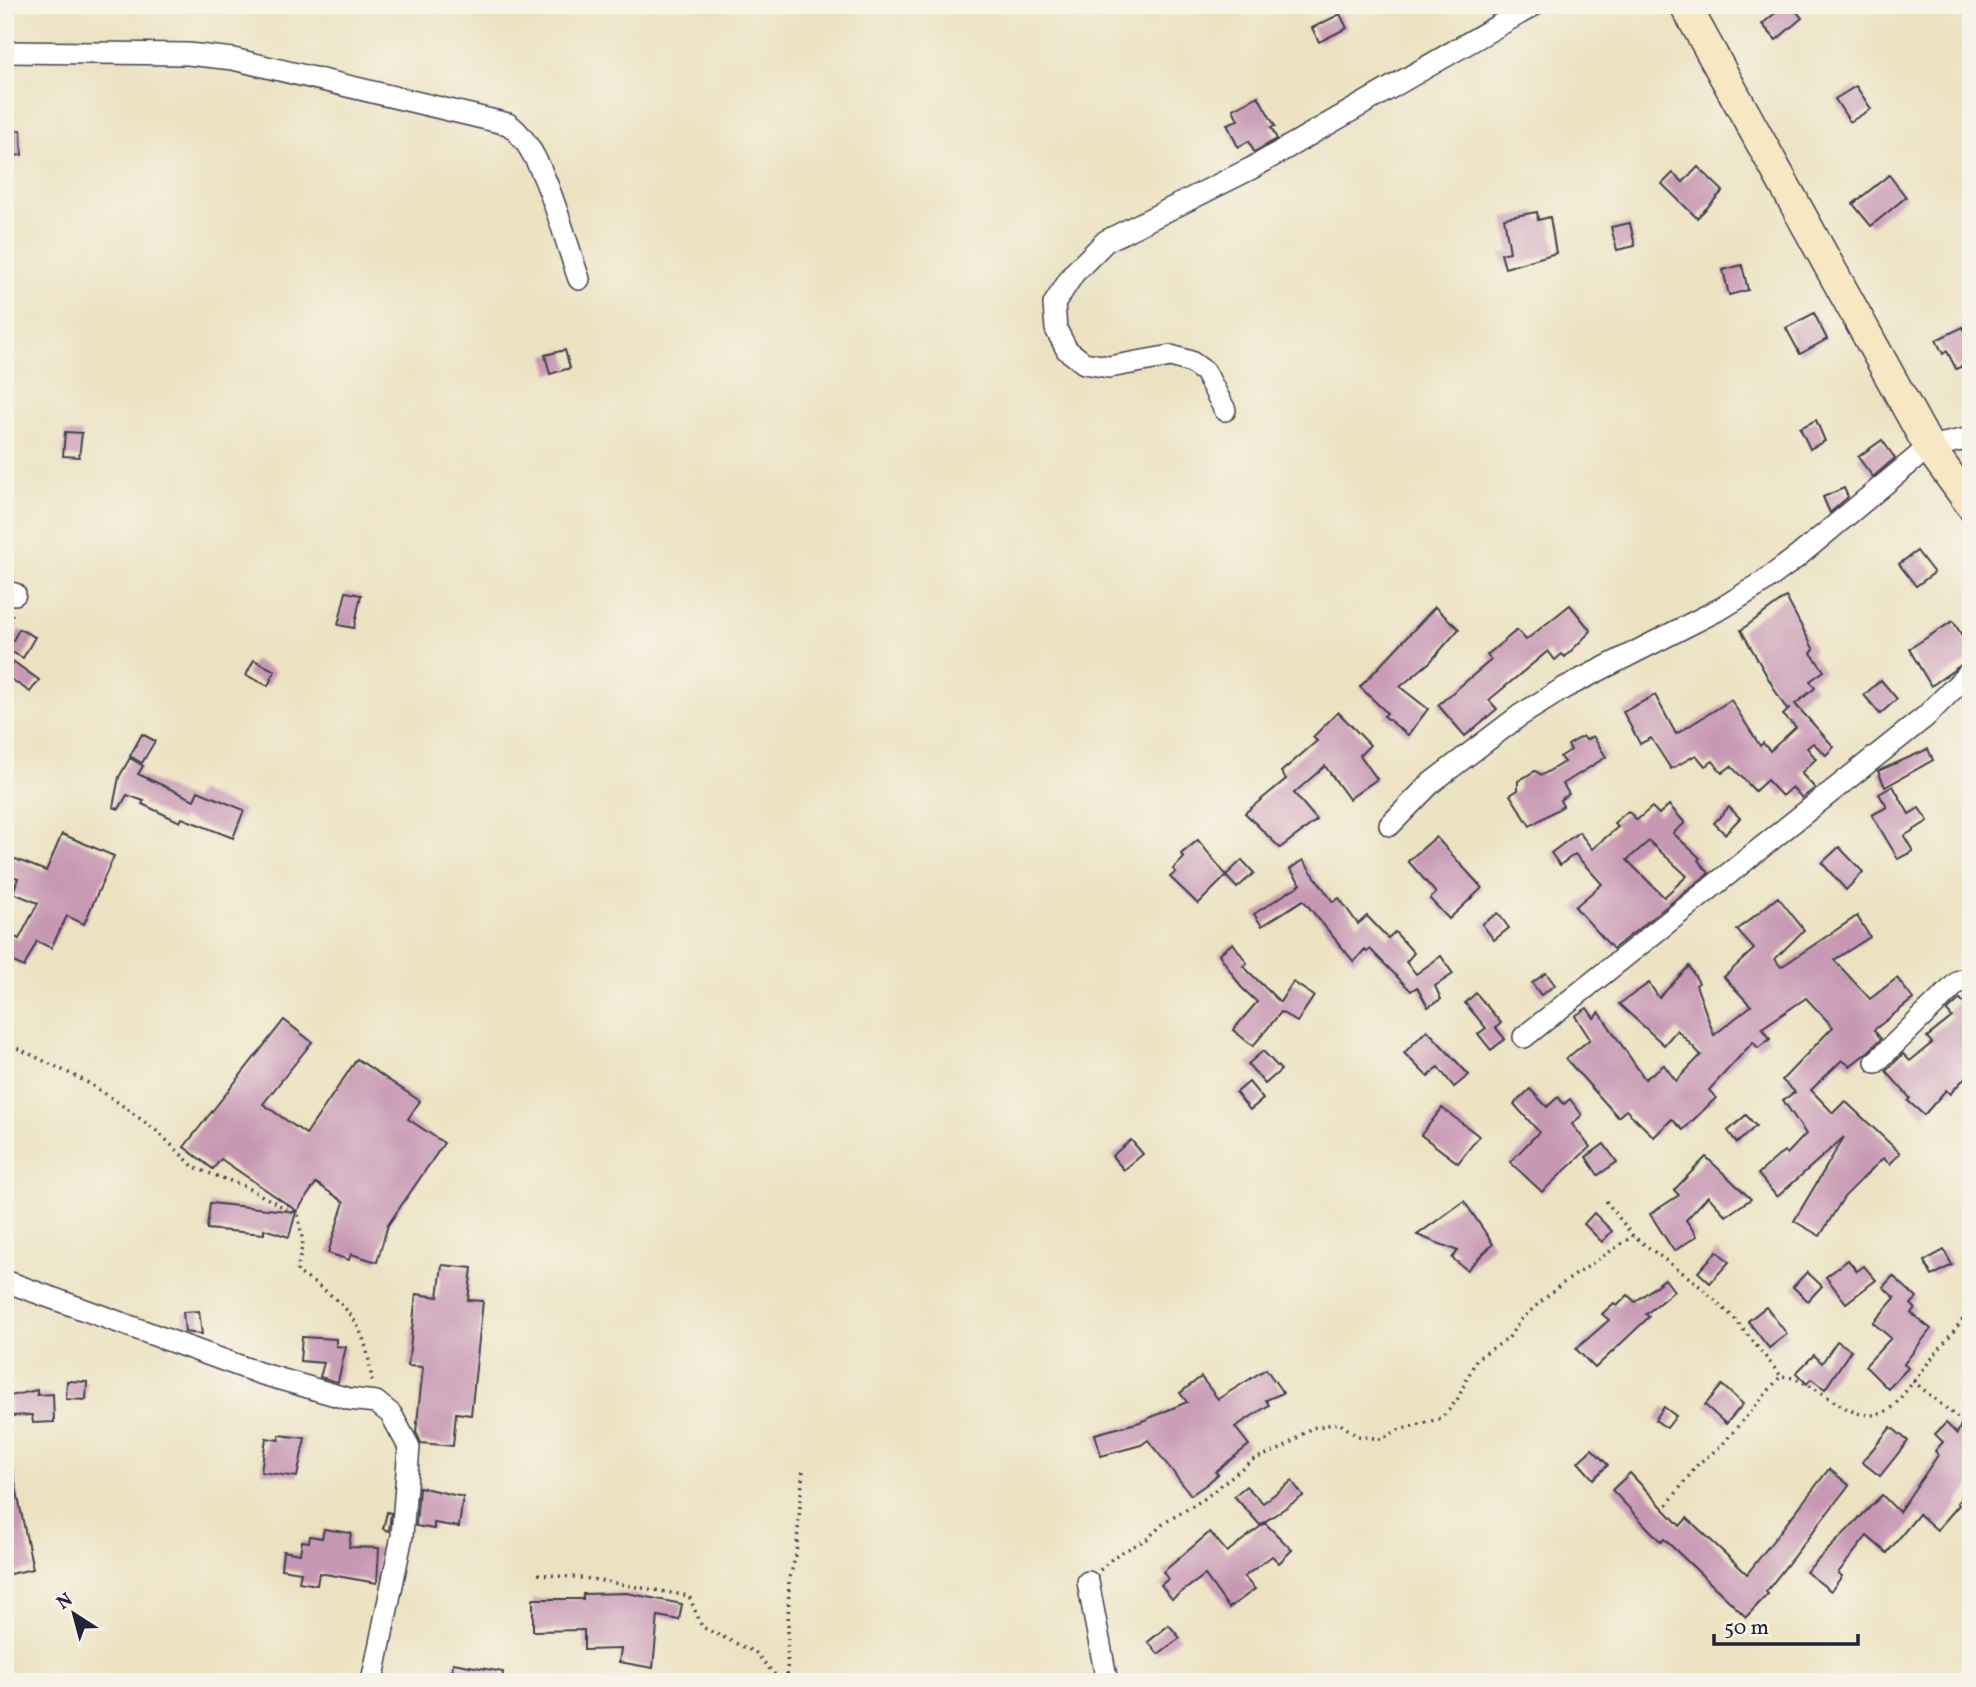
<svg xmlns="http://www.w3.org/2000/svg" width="1976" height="1687" viewBox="0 0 1976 1687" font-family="Vollkorn,serif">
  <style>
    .building { fill: #c798b3; fill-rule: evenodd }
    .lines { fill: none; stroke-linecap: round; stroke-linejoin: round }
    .street-casing { stroke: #403f4f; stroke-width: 24 }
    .secondary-casing { stroke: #403f4f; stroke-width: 33 }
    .path { stroke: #403f4f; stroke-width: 3.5; stroke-dasharray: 2 5; stroke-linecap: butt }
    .street { stroke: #fff; stroke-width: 21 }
    .secondary { stroke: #f7e8c3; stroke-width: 30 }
  </style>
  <rect width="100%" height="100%" fill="#f7f3e8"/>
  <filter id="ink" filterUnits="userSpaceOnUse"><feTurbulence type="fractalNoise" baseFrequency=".0143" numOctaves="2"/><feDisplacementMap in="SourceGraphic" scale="14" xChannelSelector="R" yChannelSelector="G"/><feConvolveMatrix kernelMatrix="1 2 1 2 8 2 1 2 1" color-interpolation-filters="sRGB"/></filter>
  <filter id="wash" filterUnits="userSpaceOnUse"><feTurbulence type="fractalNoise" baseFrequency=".00686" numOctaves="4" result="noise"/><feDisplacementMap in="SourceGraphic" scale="28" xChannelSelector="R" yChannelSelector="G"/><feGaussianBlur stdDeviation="1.57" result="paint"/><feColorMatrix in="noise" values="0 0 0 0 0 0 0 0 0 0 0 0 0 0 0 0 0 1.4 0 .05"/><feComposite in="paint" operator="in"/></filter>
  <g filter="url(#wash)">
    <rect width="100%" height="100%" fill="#ece2c1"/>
    <g id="blocks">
      <!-- building -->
      <g class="building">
        <path d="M1785 5H1791L1802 18 1776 40 1762 24Z"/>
        <path d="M1340 14 1347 28 1319 42 1312 28Z"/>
        <path d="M1856 86 1871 109 1850 122 1835 99Z"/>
        <path d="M1258 96 1275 126 1271 127 1277 139 1254 152 1249 141 1238 147 1227 124 1238 120 1233 109Z"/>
        <path d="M21 130 22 155 5 157V131Z"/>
        <path d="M1698 167 1723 191 1697 218 1662 184 1673 173 1683 182Z"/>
        <path d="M1889 175 1906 197 1871 226 1853 204Z"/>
        <path d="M1537 212 1538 220 1550 217 1556 253 1505 268 1501 254 1510 252 1504 218Z"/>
        <path d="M1630 223 1635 246 1617 250 1611 227Z"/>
        <path d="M1742 265 1748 290 1729 295 1723 270Z"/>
        <path d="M1814 313 1827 339 1800 354 1786 328Z"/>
        <path d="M1963 327 1971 343V362L1956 369 1947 351 1943 354 1936 340Z"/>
        <path d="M565 350 570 368 550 374 545 355Z"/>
        <path d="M1816 420 1825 441 1810 449 1800 428Z"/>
        <path d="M65 432 82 433 79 457 63 456Z"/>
        <path d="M1882 440 1895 458 1873 477 1858 457Z"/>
        <path d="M1844 488 1848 497 1830 513 1823 497Z"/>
        <path d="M1917 551 1934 573 1916 586 1899 564Z"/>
        <path d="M346 592 361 595 354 628 338 625Z"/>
        <path d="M1786 597 1814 650 1811 653 1824 671 1810 681 1815 688 1795 704 1834 747 1826 755 1813 743 1807 748 1816 759 1801 773 1815 788 1802 798 1792 787 1782 796 1767 780 1755 791 1731 766 1722 773 1713 761 1705 766 1696 755 1671 769 1651 738 1640 744 1623 712 1655 695 1676 734 1731 700 1760 746 1763 743 1770 751 1796 727 1783 715 1790 708 1787 710 1776 692 1741 630Z"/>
        <path d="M1570 605 1591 631 1565 657 1562 654 1555 660 1548 651 1489 700 1497 709 1465 736 1438 705 1491 660 1487 655 1517 630 1526 640Z"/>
        <path d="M1435 607 1459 629 1430 662 1400 687 1428 709 1408 735 1384 716 1387 713 1360 687Z"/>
        <path d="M1953 621 1971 650V658L1931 686 1909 649Z"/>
        <path d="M19 629 35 637 23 658 8 650Z"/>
        <path d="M254 660 275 671 268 686 246 675Z"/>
        <path d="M14 662 39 680 30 692 5 675Z"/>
        <path d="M1881 680 1897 699 1880 714 1864 695Z"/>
        <path d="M1338 712 1370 745 1360 755 1377 779 1349 799 1325 766 1294 793 1317 820 1280 848 1245 813 1286 779 1281 772 1317 741 1313 737Z"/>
        <path d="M142 734 155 741 142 763 130 756Z"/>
        <path d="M1583 736 1586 740 1593 736 1606 757 1563 784 1569 794 1560 800 1563 806 1530 826 1510 795 1518 790V781L1535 771 1542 775 1564 762 1560 757 1571 750 1568 745Z"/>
        <path d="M1928 749 1933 760 1885 787 1878 771Z"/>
        <path d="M130 758 143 766 138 774 194 800 198 791 244 810 233 838 182 818 180 822 142 804 144 801 127 795 119 809 113 807 119 777Z"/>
        <path d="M1893 786 1909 814 1919 808 1928 821 1904 836 1913 851 1898 859 1872 815 1887 807 1879 794Z"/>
        <path d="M1669 805 1685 823 1673 833 1700 858 1698 860 1709 873 1613 949 1575 907 1602 884 1575 854 1560 865 1551 853 1579 832 1592 849 1618 827 1614 823 1628 811 1637 820 1652 807 1659 814ZM1649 841 1687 876 1664 897 1627 860Z"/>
        <path d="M1729 807 1740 818 1725 834 1714 823Z"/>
        <path d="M62 834 114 856 84 924 67 916 51 948 37 941 24 967 5 958V953L13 936 19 939 38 903 13 893 18 878 5 874V855L46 871Z"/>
        <path d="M1436 837 1482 888 1449 919 1430 899 1436 893 1408 861Z"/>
        <path d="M1198 840 1226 875 1242 860 1254 873 1237 888 1226 876 1198 904 1170 877 1176 872 1173 869 1184 858 1181 854Z"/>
        <path d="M1839 847 1863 872 1846 890 1822 863Z"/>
        <path d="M1303 860 1333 902 1339 898 1358 924 1367 916 1388 938 1395 932 1414 953 1406 962 1416 974 1441 956 1453 974 1435 986 1441 999 1428 1007 1417 987 1411 991 1370 949 1367 952 1365 949 1354 962 1303 900 1262 926 1254 914 1301 884 1290 869Z"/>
        <path d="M1778 897 1804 930 1775 959 1781 967 1857 916 1870 937 1834 960 1870 999 1897 978 1913 999 1874 1030 1881 1039 1869 1051 1850 1066 1842 1060 1811 1090 1833 1113 1845 1101 1900 1153 1890 1164 1883 1158 1844 1197 1820 1236 1794 1221 1844 1137 1777 1197 1758 1174 1784 1151 1787 1154 1806 1134 1783 1100 1795 1092 1782 1080 1833 1027 1806 998 1762 1028 1770 1039 1758 1048 1753 1042 1709 1090 1716 1098 1683 1130 1672 1119 1654 1137 1626 1110 1618 1117 1566 1059 1590 1039 1575 1016 1587 1008 1594 1018 1599 1012 1645 1079 1664 1065 1676 1081 1701 1055 1677 1030 1664 1045 1619 1004 1649 983 1659 998 1689 966 1699 983 1696 985 1714 1035 1751 1006 1724 977 1754 949 1737 930Z"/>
        <path d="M1498 913 1509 928 1494 940 1482 924Z"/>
        <path d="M1233 943 1247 963 1243 966 1280 1002 1293 982 1314 996 1297 1022 1281 1012 1253 1046 1233 1030 1257 1002 1241 987 1219 954Z"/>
        <path d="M1546 973 1555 985 1541 995 1532 983Z"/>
        <path d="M1476 993 1501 1023 1496 1028 1505 1039 1491 1050 1478 1034 1486 1028 1465 1003Z"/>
        <path d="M1971 998V1071L1950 1094 1946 1090 1924 1115 1908 1101 1910 1098 1886 1071 1903 1054 1910 1061 1932 1043 1927 1037 1952 1017 1947 1011 1960 999 1964 1003Z"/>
        <path d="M284 1020 312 1042 263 1104 306 1134 357 1059 420 1101 408 1119 444 1143 388 1225 377 1262 351 1254 349 1260 328 1253 344 1202 316 1183 297 1211 221 1159 213 1169 184 1147Z"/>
        <path d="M1427 1030 1469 1075 1454 1087 1438 1067 1428 1077 1404 1053Z"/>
        <path d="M1263 1051 1281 1070 1265 1084 1248 1064Z"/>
        <path d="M1249 1082 1263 1099 1250 1110 1236 1093Z"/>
        <path d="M1530 1089 1547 1107 1558 1097 1564 1104 1570 1099 1582 1115 1572 1124 1590 1147 1542 1192 1510 1162 1539 1132 1514 1104Z"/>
        <path d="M1442 1108 1479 1136 1458 1163 1421 1135Z"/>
        <path d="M1746 1115 1756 1126 1737 1143 1728 1131Z"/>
        <path d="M1131 1140 1143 1154 1124 1170 1112 1156Z"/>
        <path d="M1604 1144 1617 1162 1598 1175 1586 1157Z"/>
        <path d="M1706 1157 1751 1199 1726 1216 1708 1196 1686 1220 1697 1236 1674 1251 1650 1214 1679 1195 1674 1190Z"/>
        <path d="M1464 1201 1493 1244 1467 1270 1452 1258 1458 1251 1417 1235Z"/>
        <path d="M210 1203 296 1212 289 1237 264 1229V1234L207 1229Z"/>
        <path d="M1594 1213 1612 1231 1602 1242 1584 1224Z"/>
        <path d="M1944 1250 1952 1265 1932 1276 1924 1261Z"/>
        <path d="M1717 1251 1729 1262 1710 1283 1698 1272Z"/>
        <path d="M1848 1260 1857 1271 1864 1266 1876 1280 1846 1303 1826 1277Z"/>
        <path d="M442 1265 472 1268 468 1300 483 1301 471 1415 456 1413 453 1446 421 1443 416 1432 423 1367 408 1366 416 1294 438 1297Z"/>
        <path d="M1807 1272 1822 1286 1808 1301 1793 1287Z"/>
        <path d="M1893 1276 1917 1298 1911 1304 1915 1308 1911 1313 1931 1329 1904 1364 1908 1368 1888 1389 1865 1366 1891 1338 1873 1323 1895 1298 1883 1287Z"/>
        <path d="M1665 1279 1674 1291 1646 1314 1649 1317 1595 1368 1576 1349 1609 1320 1602 1314 1614 1303 1617 1306 1628 1295 1635 1302Z"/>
        <path d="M1766 1307 1787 1334 1769 1348 1748 1321Z"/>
        <path d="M199 1311 202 1334 185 1332 183 1312Z"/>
        <path d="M302 1337 336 1339V1346L346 1347 338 1382 320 1377 324 1363 300 1361Z"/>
        <path d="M1837 1341 1851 1350 1825 1389 1811 1379 1807 1384 1796 1373 1814 1355 1822 1363Z"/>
        <path d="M1266 1369 1283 1393 1266 1400 1269 1405 1235 1427 1249 1445 1215 1472 1218 1474 1207 1484 1191 1495 1148 1440 1141 1445 1101 1456 1095 1434 1140 1422 1187 1402 1180 1393 1201 1377 1218 1399Z"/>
        <path d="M67 1381 87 1382 86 1400 66 1399Z"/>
        <path d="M1722 1385 1743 1404 1726 1424 1705 1405Z"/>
        <path d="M37 1390V1395L53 1394 54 1422 33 1423 32 1415 10 1416V1396Z"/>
        <path d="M1971 1401V1486L1957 1503 1959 1505 1937 1530 1919 1514 1887 1553 1867 1536 1838 1573 1842 1576 1831 1591 1806 1572 1882 1495 1899 1512 1938 1455 1935 1451 1943 1442 1935 1434 1946 1423 1957 1434Z"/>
        <path d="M1664 1407 1676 1416 1667 1428 1655 1420Z"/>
        <path d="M1891 1427 1908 1441 1880 1476 1862 1462Z"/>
        <path d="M279 1435 305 1438 297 1477 261 1472 266 1438 279 1440Z"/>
        <path d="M1592 1449 1608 1465 1593 1479 1578 1462Z"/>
        <path d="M12 1468 33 1569 5 1575V1469Z"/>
        <path d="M1829 1469 1849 1485 1766 1592 1768 1594 1746 1617 1664 1539 1661 1542 1612 1490 1630 1473 1680 1526 1687 1518 1747 1574Z"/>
        <path d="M1292 1481 1303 1496 1260 1525 1234 1496 1246 1486 1263 1503Z"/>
        <path d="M419 1487 463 1497 459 1527 434 1523V1529L416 1526Z"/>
        <path d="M387 1512 391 1513 389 1531 383 1529Z"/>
        <path d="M1265 1523 1292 1550 1279 1563 1272 1556 1244 1577 1255 1589 1229 1608 1205 1575 1172 1599 1161 1585 1168 1579 1163 1572 1210 1532 1227 1552Z"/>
        <path d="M324 1529 351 1533 349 1547 379 1548 377 1583 319 1573 317 1585 299 1582 301 1572 281 1569 283 1551 300 1554 302 1541 309 1542 310 1536 322 1538Z"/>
        <path d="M627 1593 682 1604 679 1620 658 1616 653 1668 619 1662 621 1649 584 1650V1630L533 1631V1599H583V1594Z"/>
        <path d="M1169 1625 1180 1638 1158 1654 1148 1642Z"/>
        <path d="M453 1663 503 1672 502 1682H451Z"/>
      </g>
    </g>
  </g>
  <g filter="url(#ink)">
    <use href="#blocks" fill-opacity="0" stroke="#403f4f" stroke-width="2"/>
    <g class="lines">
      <!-- street casing -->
      <g class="street-casing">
        <g id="street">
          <path d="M5 52 188 54 233 59 508 124C543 147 564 238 579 279"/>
          <path d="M1225 410 1205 372 1191 362 1171 356 1109 367 1084 363 1067 350 1056 329 1054 304 1074 273 1106 241 1252 168 1534 5"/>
          <path d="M5 592 15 594"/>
          <path d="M1390 825 1431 783 1519 716 1564 688 1722 608 1762 583 1797 557 1929 447 1971 438"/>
          <path d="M1524 1037 1925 717 1971 671"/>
          <path d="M1876 1062 1959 981 1971 978"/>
          <path d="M5 1281 259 1373 349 1399 376 1402 391 1414 409 1447 402 1536 372 1682"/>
          <path d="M1088 1582 1107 1682"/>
        </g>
      </g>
      <!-- secondary casing -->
      <g class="secondary-casing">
        <path id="secondary" d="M1685 5 1929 447 1971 505"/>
      </g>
      <!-- path -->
      <g class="path">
        <path d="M5 650 12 614"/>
        <path d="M5 1042 85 1081 119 1103 158 1132 195 1168 244 1186 298 1215 303 1242 297 1272C349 1304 366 1322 372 1383"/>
        <path d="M1606 1201 1633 1236 1695 1282 1734 1318 1781 1376"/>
        <path d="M1913 1381 1971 1429"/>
        <path d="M1667 1505 1698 1464 1721 1446 1781 1376C1821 1378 1854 1437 1894 1406L1971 1309"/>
        <path d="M1100 1570 1115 1556 1147 1539 1164 1523 1204 1499 1252 1460 1283 1448 1311 1428 1339 1423 1357 1436 1382 1439 1398 1430 1442 1418 1457 1400 1477 1358 1508 1339 1520 1320 1559 1286 1633 1236"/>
        <path d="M538 1574 591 1579 689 1596 702 1627 756 1653 781 1682"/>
        <path d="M787 1682 789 1581 796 1555 803 1470"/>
      </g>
      <!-- street -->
      <use href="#street" class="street"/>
      <!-- secondary -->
      <use href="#secondary" class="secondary"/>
    </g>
  </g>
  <!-- margin -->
  <rect width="1976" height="1687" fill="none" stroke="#f7f3e8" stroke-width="28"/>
  <!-- north arrow -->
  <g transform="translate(74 1614) rotate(324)" stroke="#f7f3e8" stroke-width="5" paint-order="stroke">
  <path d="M0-5L12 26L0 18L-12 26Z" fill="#22223b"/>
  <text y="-10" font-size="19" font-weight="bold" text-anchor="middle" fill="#22223b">N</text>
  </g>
  <!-- scale -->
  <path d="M1714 1634v10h144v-10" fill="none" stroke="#22223b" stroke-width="3.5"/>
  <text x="1724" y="1634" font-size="21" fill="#22223b" stroke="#f7f3e8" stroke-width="5" paint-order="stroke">50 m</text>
</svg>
